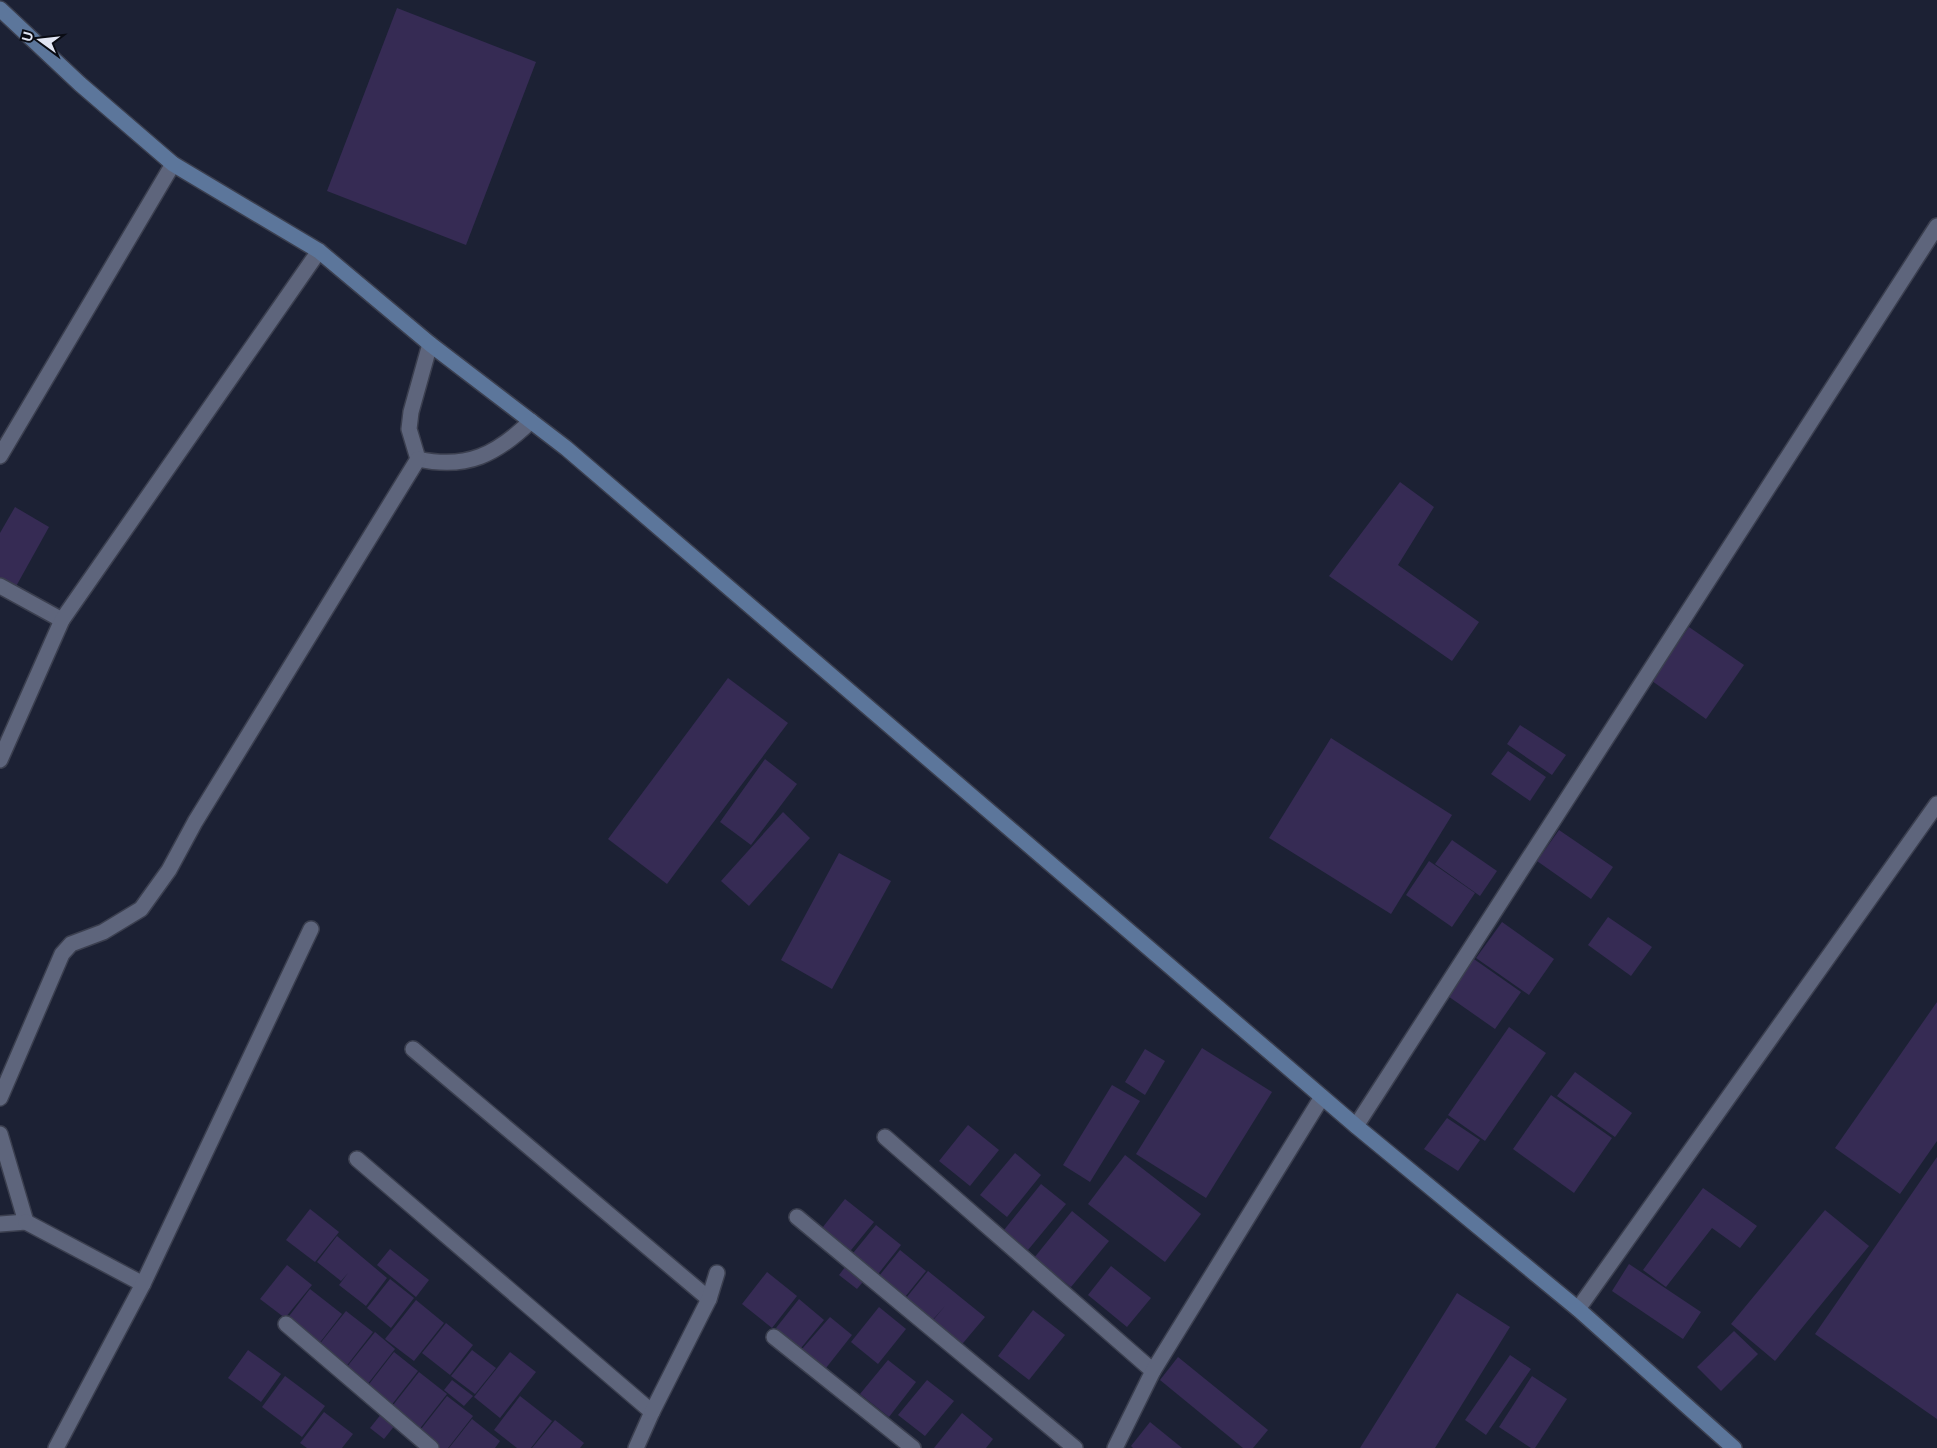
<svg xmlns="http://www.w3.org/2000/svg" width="1937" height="1448" viewBox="0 0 1937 1448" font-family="'DM Sans',sans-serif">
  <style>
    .building { fill: #362b54 }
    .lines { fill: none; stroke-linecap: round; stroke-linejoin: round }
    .street-casing { stroke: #3b3f4f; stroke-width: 18 }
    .secondary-casing { stroke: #3b3f4f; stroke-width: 18 }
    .street { stroke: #5e657c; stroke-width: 15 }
    .secondary { stroke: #5c769b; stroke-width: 15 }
  </style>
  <rect width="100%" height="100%" fill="#1c2134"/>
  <!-- building -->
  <g class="building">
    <path d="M397 8 536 62 466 245 327 191Z"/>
    <path d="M1400 482 1434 507 1398 565 1479 622 1452 661 1329 576Z"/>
    <path d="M15 507 49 527 14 590 0 582V533Z"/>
    <path d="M1689 627 1744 665 1706 719 1652 681Z"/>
    <path d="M728 678 788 723 667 884 608 839Z"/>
    <path d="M1520 725 1566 755 1552 775 1507 744Z"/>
    <path d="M1331 738 1452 815 1391 914 1269 838Z"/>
    <path d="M1508 751 1546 777 1530 801 1491 774Z"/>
    <path d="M765 759 797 784 751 845 720 822Z"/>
    <path d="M783 812 810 838 749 906 721 881Z"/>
    <path d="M1559 830 1613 867 1591 899 1537 861Z"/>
    <path d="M1452 840 1497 871 1480 896 1435 864Z"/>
    <path d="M839 853 891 881 832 989 781 960Z"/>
    <path d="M1429 861 1475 893 1452 927 1406 895Z"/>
    <path d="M1608 917 1652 947 1631 976 1588 945Z"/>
    <path d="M1502 922 1554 959 1529 995 1476 958Z"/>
    <path d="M1471 957 1521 992 1495 1029 1445 994Z"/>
    <path d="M1937 1002V1141L1900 1194 1835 1148Z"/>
    <path d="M1509 1027 1546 1053 1485 1141 1448 1115Z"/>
    <path d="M1202 1048 1272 1092 1206 1198 1136 1154Z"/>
    <path d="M1145 1049 1165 1061 1145 1095 1125 1082Z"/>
    <path d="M1575 1072 1632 1113 1615 1137 1557 1096Z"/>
    <path d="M1112 1085 1140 1101 1090 1182 1063 1165Z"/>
    <path d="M1551 1095 1612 1138 1574 1193 1513 1149Z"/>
    <path d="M1447 1118 1480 1140 1458 1171 1424 1149Z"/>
    <path d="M968 1125 999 1150 970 1186 939 1161Z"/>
    <path d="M1015 1153 1041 1175 1007 1217 980 1195Z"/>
    <path d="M1125 1155 1201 1214 1165 1262 1088 1204Z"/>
    <path d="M1937 1157V1419L1815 1334Z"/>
    <path d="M1041 1184 1066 1204 1028 1250 1004 1230Z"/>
    <path d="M1703 1188 1757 1226 1740 1248 1712 1228 1666 1287 1643 1270Z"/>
    <path d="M845 1199 874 1222 847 1255 819 1232Z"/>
    <path d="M310 1209 339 1232 315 1262 286 1240Z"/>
    <path d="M1825 1210 1869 1246 1775 1361 1731 1324Z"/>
    <path d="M1072 1211 1109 1241 1071 1287 1034 1258Z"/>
    <path d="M876 1225 901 1245 875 1278 849 1258Z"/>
    <path d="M337 1236 387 1278 366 1306 339 1285 348 1273 341 1281 317 1262Z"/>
    <path d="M390 1249 429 1280 416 1297 377 1265Z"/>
    <path d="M900 1250 926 1271 901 1302 875 1281Z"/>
    <path d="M849 1262 867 1277 857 1289 839 1275Z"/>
    <path d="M1629 1264 1701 1312 1683 1339 1612 1291Z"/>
    <path d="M287 1265 312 1285 285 1318 260 1299Z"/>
    <path d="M1111 1266 1151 1298 1127 1327 1088 1295Z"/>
    <path d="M928 1271 985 1317 958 1349 929 1325 945 1306 928 1325 902 1303Z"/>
    <path d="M767 1272 797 1296 772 1328 742 1304Z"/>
    <path d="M390 1279 414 1298 391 1328 367 1308Z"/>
    <path d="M310 1289 342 1314 318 1345 286 1320Z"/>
    <path d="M1457 1293 1510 1327 1435 1448H1360Z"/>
    <path d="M799 1299 824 1320 801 1348 776 1328Z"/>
    <path d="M416 1300 444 1323 414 1361 385 1339Z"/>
    <path d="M879 1307 906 1329 878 1364 851 1342Z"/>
    <path d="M1033 1310 1065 1335 1029 1380 998 1356Z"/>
    <path d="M346 1311 373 1332 345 1368 318 1346Z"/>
    <path d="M830 1317 852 1335 826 1368 802 1349Z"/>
    <path d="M446 1323 473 1345 450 1375 422 1353Z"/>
    <path d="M1734 1331 1758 1354 1721 1391 1697 1367Z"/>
    <path d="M375 1332 395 1349 367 1385 346 1368Z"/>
    <path d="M248 1350 281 1374 261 1402 228 1378Z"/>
    <path d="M472 1350 496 1368 475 1394 451 1376Z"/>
    <path d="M394 1352 418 1371 390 1407 366 1388Z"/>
    <path d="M510 1352 536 1372 500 1418 474 1397Z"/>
    <path d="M1510 1355 1531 1369 1486 1435 1465 1420Z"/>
    <path d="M1178 1357 1268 1430 1253 1448H1243L1160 1380Z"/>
    <path d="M888 1360 916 1382 889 1417 860 1394Z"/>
    <path d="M419 1372 447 1394 418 1431 390 1409Z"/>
    <path d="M285 1376 325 1406 302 1437 262 1407Z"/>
    <path d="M1532 1376 1567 1399 1535 1448H1531L1499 1427Z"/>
    <path d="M452 1380 473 1396 464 1406 444 1390Z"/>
    <path d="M927 1380 954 1401 925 1436 898 1415Z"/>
    <path d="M447 1396 473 1416 448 1448H438L418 1433Z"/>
    <path d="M520 1396 552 1421 531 1448H517L494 1430Z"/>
    <path d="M324 1412 353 1434 342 1448H307L300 1443Z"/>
    <path d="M382 1413 396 1424 384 1439 370 1428Z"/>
    <path d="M962 1413 993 1439 986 1448H934Z"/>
    <path d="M472 1419 500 1441 495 1448H449Z"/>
    <path d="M555 1420 584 1443 580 1448H532Z"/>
    <path d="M1150 1422 1182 1448H1133L1131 1446Z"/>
  </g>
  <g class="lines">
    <!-- street casing -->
    <g class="street-casing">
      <g id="street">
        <path d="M430 344 411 412 409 429 418 459C467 470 497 454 531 421"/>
        <path d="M0 456 173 164"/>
        <path d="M0 586 62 620"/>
        <path d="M0 760 62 620 319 251"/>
        <path d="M413 1049 709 1299"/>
        <path d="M0 1098 62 954 71 944 103 932 141 909 169 870 195 822 418 459"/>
        <path d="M1356 1126 1937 226"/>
        <path d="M0 1134 26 1222 0 1224"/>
        <path d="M885 1137 1153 1371"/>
        <path d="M357 1159 652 1412 636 1448"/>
        <path d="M797 1217 1075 1448"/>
        <path d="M26 1222 143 1284"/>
        <path d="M1578 1309 1937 804"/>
        <path d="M286 1324 431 1448"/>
        <path d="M774 1337 913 1448"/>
        <path d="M652 1412 709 1299 717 1273"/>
        <path d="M56 1448 143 1284 311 929"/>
        <path d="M1115 1448 1153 1371 1322 1097"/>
      </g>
    </g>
    <!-- secondary casing -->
    <g class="secondary-casing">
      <path id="secondary" d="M0 9 80 84 173 164 319 251 430 344 566 448 1356 1126 1578 1309 1734 1448"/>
    </g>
    <!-- street -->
    <use href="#street" class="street"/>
    <!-- secondary -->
    <use href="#secondary" class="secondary"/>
  </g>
  <!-- north arrow -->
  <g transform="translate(40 40) rotate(285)" stroke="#090b13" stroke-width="4" paint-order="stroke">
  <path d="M0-4L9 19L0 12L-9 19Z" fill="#e1e5f3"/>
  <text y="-8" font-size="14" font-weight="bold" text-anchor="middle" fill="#e1e5f3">U</text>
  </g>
</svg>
